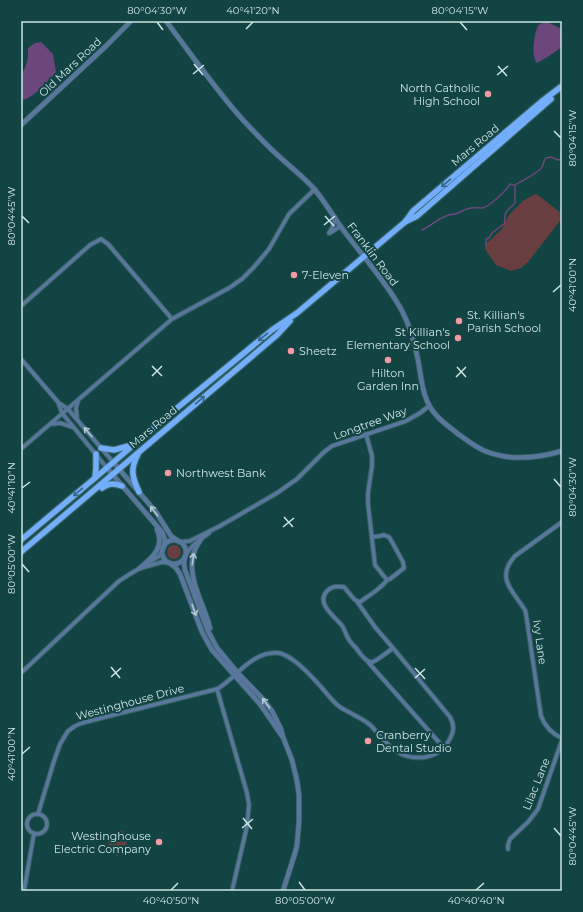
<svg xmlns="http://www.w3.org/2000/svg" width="583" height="912" viewBox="0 0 583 912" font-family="Montserrat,sans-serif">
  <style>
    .green { fill: #693e41 }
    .water { fill: #6c477b }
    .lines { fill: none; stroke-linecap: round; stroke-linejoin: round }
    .stream { stroke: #6c477b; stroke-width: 1.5 }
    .minor-casing { stroke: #346161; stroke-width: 5.5 }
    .tertiary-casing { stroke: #346161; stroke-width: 6 }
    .primary-casing { stroke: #346161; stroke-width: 8 }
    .minor { stroke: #59769c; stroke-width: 3.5 }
    .tertiary { stroke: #59769c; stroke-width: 4.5 }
    .primary { stroke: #72aefc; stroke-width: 5.5 }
    .oneway { stroke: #346984 }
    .oneway2 { stroke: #afc8d2 }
    .ticks { fill: none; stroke: #cce4e4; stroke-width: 1.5 }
    .poi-dot { fill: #f49aa1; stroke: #134444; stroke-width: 1.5 }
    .labels { text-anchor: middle; stroke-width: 4; stroke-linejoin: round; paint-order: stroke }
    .street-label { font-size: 11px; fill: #cce4e4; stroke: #134444 }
    .poi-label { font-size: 11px; fill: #cce4e4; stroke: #134444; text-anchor: start }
    .neatline { fill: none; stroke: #cce4e4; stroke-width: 1.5 }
    .ticks-label { font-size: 10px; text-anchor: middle; fill: #cce4e4 }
  </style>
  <rect width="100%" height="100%" fill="#134444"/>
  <!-- green -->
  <g class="green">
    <path d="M535 194 538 195 562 214V218L539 248 528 262 521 268 511 271 496 265 485 249V245L502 229 509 215 523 201Z"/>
    <circle cx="174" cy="552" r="7"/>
    <path d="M121 830 124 832C128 843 128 850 117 856 104 846 106 835 121 830Z"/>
  </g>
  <!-- water -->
  <g class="water">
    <path d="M547 22 562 29V47L549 56 537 63C531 56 534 34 538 26 540 23 543 23 547 22Z"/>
    <path d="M41 42 53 54 56 72C48 81 33 99 21 100V74L25 68 28 58V48L35 43Z"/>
  </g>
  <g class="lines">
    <!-- stream -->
    <g class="stream">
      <path d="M422 230C430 226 438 219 446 216 449 214 452 215 455 214 459 213 463 210 467 209 472 207 477 208 482 208 488 208 507 190 510 184L513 185H515"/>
      <path d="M486 246V239L489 238 492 233 505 223C503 212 508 210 515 203V185C521 181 539 173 542 167 544 163 543 161 546 158L551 157 558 160 562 159"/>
    </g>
    <!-- minor casing -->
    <g class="minor-casing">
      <g id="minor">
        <path d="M329 233 333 226 335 217"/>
        <path d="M330 233 341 226"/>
        <path d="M21 306 90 245 101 239 108 244 172 319"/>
        <path d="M21 359 58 402 62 413 107 468"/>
        <path d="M59 403 68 409 113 462"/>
        <path d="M77 418 76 408 78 401"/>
        <path d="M52 424 60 423 72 427"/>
        <path d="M21 449 172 319 229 288 242 279 254 267 269 249 289 214 315 189"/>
        <path d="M562 522 515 556C495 578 513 591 525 610L526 614 541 716C545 726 552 734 562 738"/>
        <path d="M372 537 380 536 384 535 389 537 392 542 403 562 404 568 390 579 387 580"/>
        <path d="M179 542 190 541 220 526 277 493 297 479 324 452 332 446 406 421 420 413 429 406"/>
        <path d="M186 555C191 545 200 540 209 533"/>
        <path d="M147 564 159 556 163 550"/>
        <path d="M141 568 162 562 170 563"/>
        <path d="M357 601 360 602C369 595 380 590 387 580L375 565 368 504V493L372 466V456L366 434"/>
        <path d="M368 662 444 748"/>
        <path d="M21 673 119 581 130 574 142 567"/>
        <path d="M217 689 247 793 249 805 247 826 232 891"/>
        <path d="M38 814 54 761 60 744 68 731 75 726 82 723 105 717 217 689C224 685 228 681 234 676 246 664 261 651 279 653 285 654 292 659 297 663 307 671 315 680 323 689 328 695 333 702 340 707 349 713 360 717 369 724 373 727 377 733 381 737 394 752 406 760 426 757 433 756 442 751 446 745 453 735 456 727 450 717L393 648C389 651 375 662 372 662 366 663 359 652 356 648 353 645 350 642 348 638 346 635 345 631 343 627 336 617 315 604 327 591 332 586 337 586 344 587L354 599 357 601 358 603 375 627 393 648"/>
        <circle cx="37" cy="824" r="10"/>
        <path d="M508 849V845L510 839 528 822 538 809 562 740"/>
        <path d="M24 891 34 833"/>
      </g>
    </g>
    <!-- tertiary casing -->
    <g class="tertiary-casing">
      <g id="tertiary">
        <path d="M166 21C191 54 215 89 243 120 256 134 269 148 283 160 294 170 306 179 315 190 326 203 334 218 344 231 361 254 380 275 395 299 406 315 412 333 416 351 422 373 420 399 437 416 443 423 451 428 458 434 467 440 475 447 485 451 509 461 538 458 562 451"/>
        <path d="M21 125 106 46 131 21"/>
        <path d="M113 462 156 512 171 536 178 541"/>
        <path d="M107 468 162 532 165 540 164 547"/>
        <path d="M201 539C197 545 194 550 193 556 188 577 202 602 208 621L210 628"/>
        <circle cx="174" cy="552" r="12"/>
        <path d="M185 556 184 564 185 570 208 631 217 648 237 672 261 697 272 711 281 729 283 737 292 760 297 781 299 795V821L297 845 295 853 283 891"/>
        <path d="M171 564 176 568 180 574 202 632 212 650 260 704 282 736"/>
        <path d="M140 568C153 557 165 547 157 529"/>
      </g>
    </g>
    <!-- primary casing -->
    <g class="primary-casing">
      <g id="primary">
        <path d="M405 222 417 216 551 99"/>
        <path d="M101 448 114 450 132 445"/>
        <path d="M138 454C130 469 132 477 139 492"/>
        <path d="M95 478 96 468V454"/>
        <path d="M102 488C109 483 114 483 122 486"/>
        <path d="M21 540 95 478 165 418 272 330 297 313 405 222 413 211 541 102 562 86"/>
        <path d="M21 552 277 335 290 321"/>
      </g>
    </g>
    <!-- minor -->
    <use href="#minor" class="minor"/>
    <!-- tertiary -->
    <use href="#tertiary" class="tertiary"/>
    <!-- primary -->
    <use href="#primary" class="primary"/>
  </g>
  <!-- one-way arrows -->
  <defs><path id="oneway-shaft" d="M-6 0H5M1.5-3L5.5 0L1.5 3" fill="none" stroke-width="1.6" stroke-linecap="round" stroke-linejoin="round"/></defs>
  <g class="oneway">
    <use href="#oneway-shaft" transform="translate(446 183) rotate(140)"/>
    <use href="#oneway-shaft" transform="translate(263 337) rotate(140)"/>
    <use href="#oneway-shaft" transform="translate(200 400) rotate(-40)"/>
    <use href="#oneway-shaft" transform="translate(78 492) rotate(140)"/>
  </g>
  <g class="oneway2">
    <use href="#oneway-shaft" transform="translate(88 432) rotate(-130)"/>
    <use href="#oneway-shaft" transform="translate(154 511) rotate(-127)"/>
    <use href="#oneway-shaft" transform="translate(193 559) rotate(-82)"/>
    <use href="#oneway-shaft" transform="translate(194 610) rotate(71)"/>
    <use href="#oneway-shaft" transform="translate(266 703) rotate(-127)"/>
  </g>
  <!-- ticks -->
  <path class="ticks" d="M157 22 163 30M460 22 467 30M246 29 253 22M194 64 203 75M498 66 507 76M193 74 204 65M497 75 508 66M554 131 561 138M22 216 29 223M325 216 334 226M324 225 335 216M553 292 561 285M152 366 162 376M457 367 466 377M152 376 162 366M456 377 466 367M554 479 561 487M22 488 30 482M284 517 293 527M283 527 294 518M22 564 29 572M111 667 120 678M415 668 425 679M111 677 121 668M415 678 425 669M22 754 30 747M243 818 252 829M242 828 253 819M554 828 561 836M299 882 305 890M171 890 178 883M476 890 484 883"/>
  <!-- markers -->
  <g class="poi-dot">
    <circle cx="488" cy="94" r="4"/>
    <circle cx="294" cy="275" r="4"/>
    <circle cx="459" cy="321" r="4"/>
    <circle cx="458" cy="338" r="4"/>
    <circle cx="291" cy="351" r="4"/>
    <circle cx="388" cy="360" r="4"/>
    <circle cx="168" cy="473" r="4"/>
    <circle cx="368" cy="741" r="4"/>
    <circle cx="159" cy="842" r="4"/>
  </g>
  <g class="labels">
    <!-- street labels -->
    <g class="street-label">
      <text transform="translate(70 67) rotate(-43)" y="4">Old Mars Road</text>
      <text transform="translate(475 145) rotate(-40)" y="4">Mars Road</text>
      <text transform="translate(373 254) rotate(53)" y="4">Franklin Road</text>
      <text transform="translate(370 423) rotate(-20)" y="4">Longtree Way</text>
      <text transform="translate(153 427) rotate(-40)" y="4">Mars Road</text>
      <text transform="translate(540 642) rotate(82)" y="4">Ivy Lane</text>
      <text transform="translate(130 702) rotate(-15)" y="4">Westinghouse Drive</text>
      <text transform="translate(536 784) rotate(-68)" y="4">Lilac Lane</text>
    </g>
    <!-- poi labels -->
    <g class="poi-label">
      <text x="480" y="92" text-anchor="end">North Catholic<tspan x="480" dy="13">High School</tspan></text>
      <text x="302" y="279">7-Eleven</text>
      <text x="467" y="319">St. Killian's<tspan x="467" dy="13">Parish School</tspan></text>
      <text x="450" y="336" text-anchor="end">St Killian's<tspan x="450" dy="13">Elementary School</tspan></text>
      <text x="299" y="355">Sheetz</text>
      <text x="388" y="377" text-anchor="middle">Hilton<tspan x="388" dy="13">Garden Inn</tspan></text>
      <text x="176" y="477">Northwest Bank</text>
      <text x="376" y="739">Cranberry<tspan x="376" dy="13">Dental Studio</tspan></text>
      <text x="151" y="840" text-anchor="end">Westinghouse<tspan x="151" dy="13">Electric Company</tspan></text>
    </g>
  </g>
  <!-- border -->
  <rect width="583" height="912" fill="none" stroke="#134444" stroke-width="44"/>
  <rect x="22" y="22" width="539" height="868" class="neatline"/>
  <g class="ticks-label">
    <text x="157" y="14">80°04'30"W</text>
    <text x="253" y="14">40°41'20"N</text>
    <text x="460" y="14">80°04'15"W</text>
    <text transform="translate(572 138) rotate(-90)" y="4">80°04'15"W</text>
    <text transform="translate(11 216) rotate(-90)" y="4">80°04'45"W</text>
    <text transform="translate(572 285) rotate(-90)" y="4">40°41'00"N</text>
    <text transform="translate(572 487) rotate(-90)" y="4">80°04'30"W</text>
    <text transform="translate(11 488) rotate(-90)" y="4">40°41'10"N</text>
    <text transform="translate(11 564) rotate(-90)" y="4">80°05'00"W</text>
    <text transform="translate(11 754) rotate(-90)" y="4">40°41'00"N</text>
    <text transform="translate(572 836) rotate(-90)" y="4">80°04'45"W</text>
    <text x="171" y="904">40°40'50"N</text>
    <text x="305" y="904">80°05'00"W</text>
    <text x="476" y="904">40°40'40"N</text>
  </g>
</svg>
